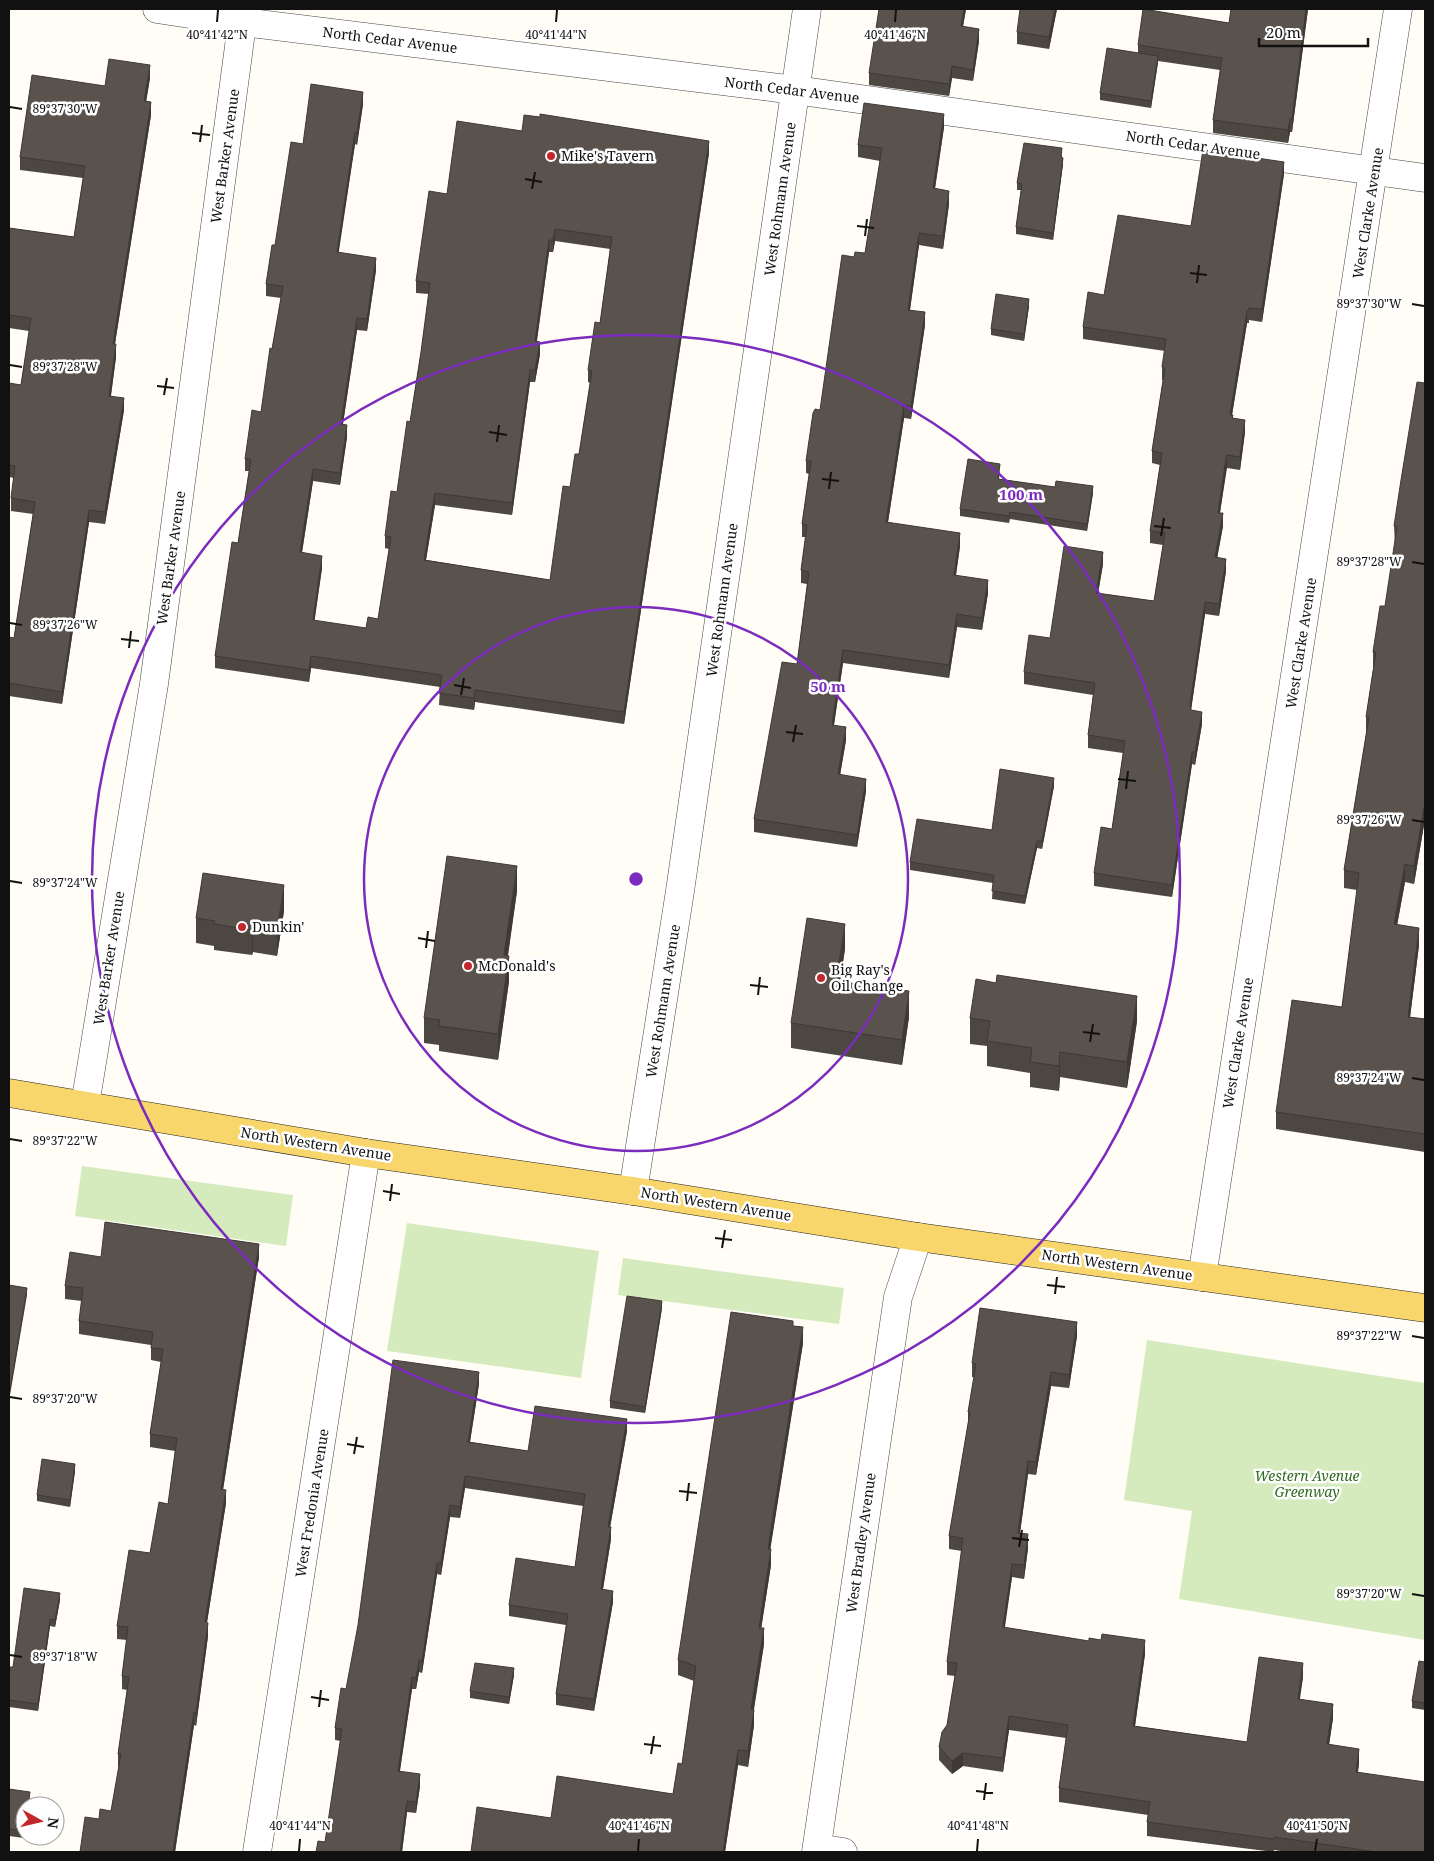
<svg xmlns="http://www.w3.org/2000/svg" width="1434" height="1861" viewBox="0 0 1434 1861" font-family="'Noto Serif',serif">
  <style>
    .green { fill: #d5ebbd }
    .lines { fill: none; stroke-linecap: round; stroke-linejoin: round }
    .minor-casing { stroke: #444; stroke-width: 29 }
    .major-casing { stroke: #222; stroke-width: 29 }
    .minor { stroke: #fff; stroke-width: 28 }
    .major { stroke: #f9d66b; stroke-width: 28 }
    .wall { fill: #4d4742; fill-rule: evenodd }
    .shaded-wall { fill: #3f3936 }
    .building { fill: #5a524d; stroke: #3f3936; fill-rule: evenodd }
    .ticks { fill: none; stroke: #111; stroke-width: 2 }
    .ring { fill: none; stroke: #7b2cbf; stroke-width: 2.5 }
    .poi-dot { fill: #c4262e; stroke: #fff; stroke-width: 2 }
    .labels { text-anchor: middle; stroke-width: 5; stroke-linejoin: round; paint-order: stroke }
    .street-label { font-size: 14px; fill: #111; stroke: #fff }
    .poi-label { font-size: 14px; fill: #111; stroke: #fff; text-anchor: start }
    .park-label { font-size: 14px; font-style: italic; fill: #2f6b1f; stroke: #fff }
    .ticks-label { font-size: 12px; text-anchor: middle; fill: #111; stroke: #fff; stroke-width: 5; stroke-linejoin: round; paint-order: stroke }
    .centre { fill: #7b2cbf; stroke: #fff; stroke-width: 2.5 }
    .ring-label { font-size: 15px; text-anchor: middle; font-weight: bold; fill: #7b2cbf; stroke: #fff; stroke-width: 5; stroke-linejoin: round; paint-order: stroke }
  </style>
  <rect width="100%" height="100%" fill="#fffdf5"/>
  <!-- green -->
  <g class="green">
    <path d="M82 1166 293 1195 286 1246 75 1216Z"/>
    <path d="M407 1223 599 1251 581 1378 387 1351Z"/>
    <path d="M623 1258 844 1288 839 1324 618 1295Z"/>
    <path d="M1147 1340 1425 1383V1640L1179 1599 1192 1511 1124 1500Z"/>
  </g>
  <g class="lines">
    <!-- minor casing -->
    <g class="minor-casing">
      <g id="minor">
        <path d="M157 9 242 22 795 90 1425 178"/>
        <path d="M85 1105 154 684 244 9"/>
        <path d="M633 1191 680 891 807 9"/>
        <path d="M1202 1277 1398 9"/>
        <path d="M817 1848 843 1852"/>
        <path d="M257 1852 366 1153"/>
        <path d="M816 1852 898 1297 918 1237"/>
      </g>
    </g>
    <!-- major casing -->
    <g class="major-casing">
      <path id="major" d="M9 1093 366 1153 633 1191 918 1237 1425 1308"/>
    </g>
    <!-- minor -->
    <use href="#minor" class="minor"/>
    <!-- major -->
    <use href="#major" class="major"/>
  </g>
  <!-- wall -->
  <g class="wall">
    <path d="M966 9 963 26 979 41 973 81 952 78 949 96 869 85V73Z"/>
    <path d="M1057 9 1049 49 1017 44V32Z"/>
    <path d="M1231 9H1308L1292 132H1290L1288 143 1213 133V120L1220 70 1158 61 1151 108 1100 100V93L1138 53V45L1229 23Z"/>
    <path d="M150 78 146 102 151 115 115 344 116 357 111 396 124 410 105 524 89 522 62 704 9 696V637L14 638 33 514 11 511V498L14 478 9 477V383L21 385 29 331 9 328V228L74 237 83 178 20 170V157L105 86Z"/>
    <path d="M363 104 357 145 355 144 338 253 376 270 367 331 357 330 343 424 347 437 340 485 313 481 302 553 322 568 314 621 366 628 378 619 389 549 385 548V536L397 492 410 422 421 352 429 294 416 293V281L447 194 522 131 709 153 624 724 475 702 474 710 439 705 440 687 311 668 309 682 215 668V656L238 543 249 471H245V459L261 412 281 298 266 296V284L275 245 303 144ZM555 241 610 249 600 323 588 370V382L590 383 579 454 570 487 550 580 426 560 435 505 512 515 530 382H535L540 354 537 341 549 252H553Z"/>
    <path d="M944 127 935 189 949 204 943 249 919 245 910 310 925 325 911 419 904 418 888 522 960 546 956 575 988 593 982 630 957 627 949 678 843 663 834 725 846 740 840 775 866 791 857 847 754 832V819L797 664 807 584 801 583V570L806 537H802V524L809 474 806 473V461L820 410 865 253 880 161 858 157V145Z"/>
    <path d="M1062 155V157L1063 164 1053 240 1016 234V227L1021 190H1017V183Z"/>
    <path d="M1284 174 1262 322 1249 320V323H1247L1232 415 1233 418 1245 432 1240 470 1227 468 1226 470 1220 513 1223 526 1217 558 1226 571 1219 616 1205 614 1191 710 1202 724 1195 765 1192 764 1172 897 1094 886V873L1112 829 1123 753 1088 748V735L1093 695 1024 684V672L1050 638 1103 564 1098 593 1154 601 1163 545 1150 543V531L1160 465 1152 463V451L1163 380H1162V367L1165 351 1083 339V327L1104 295 1191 226Z"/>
    <path d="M1029 306 1024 341 991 335V329Z"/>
    <path d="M1425 383V819L1414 884 1405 882 1397 925 1419 945 1410 1017 1425 1019V1152L1276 1129V1112L1342 1007 1357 890 1344 888V870L1366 735V717L1373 670V652L1385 606 1395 544 1394 526Z"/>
    <path d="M1000 471 999 479 1093 493 1087 531 1010 519 1009 523 960 516V509Z"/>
    <path d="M1054 786 1042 849 1037 848 1025 904 992 899 993 883 910 870V862L992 830Z"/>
    <path d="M517 891 508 956 509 981 498 1060 439 1051V1045L424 1043V1018Z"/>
    <path d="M284 911 277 956 253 952 252 955 214 950V946L196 943V918Z"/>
    <path d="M845 949 840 981 909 1017 902 1065 791 1048V1023Z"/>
    <path d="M970 1018 1137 1021 1127 1088 1060 1077 1059 1091 1030 1087V1073L987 1066V1046L970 1044Z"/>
    <path d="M101 1257H259L223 1490 226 1503 207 1622 208 1636 196 1726 194 1725 175 1852H80L99 1819 111 1811 119 1767H118V1754L127 1690 122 1689V1676L127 1640 117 1639V1626L150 1553 168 1504 175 1451 150 1447V1434L161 1362 151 1360V1345L79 1334V1321L82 1301 65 1299V1286Z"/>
    <path d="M662 1308 645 1413 610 1408V1401Z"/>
    <path d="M793 1326 803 1343 770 1549 771 1565 761 1628 764 1644 754 1710V1725L748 1767 738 1765 725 1852H471L551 1818 673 1794 682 1764 694 1681 678 1675V1660Z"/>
    <path d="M1077 1336 1069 1388 1051 1386 1036 1475 1028 1474 1020 1533 1028 1548 1024 1579 1012 1577 1004 1628 1145 1654 1135 1726 1247 1742 1303 1677 1299 1700 1333 1718 1329 1745 1359 1763 1358 1772 1425 1852H1287L1274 1850V1852L1147 1836V1822L1148 1815 1059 1802V1788L1066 1738 1009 1730 1003 1772 963 1766 952 1774 939 1760V1747L947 1725 955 1676 947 1675V1662L962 1551 949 1549V1536L968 1424V1412L974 1377H972V1363Z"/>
    <path d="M479 1384 470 1442 528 1451 627 1431 610 1527 611 1539 603 1589 613 1602 594 1711 556 1705V1694L566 1625 509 1616V1605L575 1567 583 1506 465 1488 460 1518 450 1517 441 1575 437 1574 422 1673 419 1672 416 1689H412L400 1771 420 1786 416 1813 407 1812 402 1852H316L325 1842 341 1741 335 1740V1728L346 1689Z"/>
    <path d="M75 1471 70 1507 37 1501V1495Z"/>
    <path d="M60 1600 55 1627 50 1626 38 1711 9 1707V1669L13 1667Z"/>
    <path d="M1425 1662V1710L1412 1708V1701Z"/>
    <path d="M514 1675 509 1704 470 1698V1691Z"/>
    <path d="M9 1789 30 1799 29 1806H25L24 1838 9 1836Z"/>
  </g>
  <!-- shaded-wall -->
  <g class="shaded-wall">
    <path d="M964 9H966L961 38V26Z"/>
    <path d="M1055 9H1057L1049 49V37Z"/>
    <path d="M1306 9H1308L1292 132V119Z"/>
    <path d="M979 29V41L973 81V70Z"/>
    <path d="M1158 56V63L1151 108V101Z"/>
    <path d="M150 65V78L144 114V101Z"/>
    <path d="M952 66V78L949 96V84Z"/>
    <path d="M363 92V104L357 145V133Z"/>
    <path d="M151 102V115L113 356V344Z"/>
    <path d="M944 114V127L933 201V188Z"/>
    <path d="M1290 119V132L1288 143V130Z"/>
    <path d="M355 132V144L337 264V252Z"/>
    <path d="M709 141V153L624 724V712Z"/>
    <path d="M1063 158V164L1053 240V233Z"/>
    <path d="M1284 162V174L1262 322V309Z"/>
    <path d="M949 191V204L943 249V236Z"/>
    <path d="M555 229V241L553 252V240Z"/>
    <path d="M919 233V245L908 323V310Z"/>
    <path d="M549 240V252L535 353V341Z"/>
    <path d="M376 258V270L367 331V319Z"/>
    <path d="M1029 299V306L1024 341V334Z"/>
    <path d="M1247 311V323L1230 427V415Z"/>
    <path d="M925 312V325L911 419V406Z"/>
    <path d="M357 318V330L341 436V424Z"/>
    <path d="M540 342V354L535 382V370Z"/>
    <path d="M116 344V357L109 408V396Z"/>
    <path d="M530 370V382L512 515V503Z"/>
    <path d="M124 398V410L105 524V512Z"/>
    <path d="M904 405V418L886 535V522Z"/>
    <path d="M1245 420V432L1240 470V457Z"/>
    <path d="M347 425V437L340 485V473Z"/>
    <path d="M1227 455V468L1218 525V513Z"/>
    <path d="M313 469V481L300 564V552Z"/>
    <path d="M1093 486V493L1087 531V524Z"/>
    <path d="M435 493V505L424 572V560Z"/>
    <path d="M89 510V522L62 704V692Z"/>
    <path d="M1223 513V526L1215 570V557Z"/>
    <path d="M960 533V546L954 588V575Z"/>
    <path d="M1103 552V564L1096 605V593Z"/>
    <path d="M322 556V568L313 632V620Z"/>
    <path d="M1226 559V571L1219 616V604Z"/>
    <path d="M988 580V593L982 630V618Z"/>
    <path d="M1205 602V614L1190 717V705Z"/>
    <path d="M957 614V627L949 678V665Z"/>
    <path d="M843 650V663L832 738V725Z"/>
    <path d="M311 656V668L309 682V670Z"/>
    <path d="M475 690V702L474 710V698Z"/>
    <path d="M1202 712V724L1195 765V752Z"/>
    <path d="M846 727V740L838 787V774Z"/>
    <path d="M1192 752V764L1172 897V885Z"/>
    <path d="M1054 778V786L1042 849V841Z"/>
    <path d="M866 779V791L857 847V835Z"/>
    <path d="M1425 802V819L1414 884V866Z"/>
    <path d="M1037 841V848L1025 904V896Z"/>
    <path d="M1405 864V882L1394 942V924Z"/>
    <path d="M517 866V891L504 980V955Z"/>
    <path d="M284 885V911L277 956V931Z"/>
    <path d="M845 924V949L836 1006V981Z"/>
    <path d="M253 927V952L252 955V930Z"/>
    <path d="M1419 928V945L1408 1034V1017Z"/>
    <path d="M509 956V981L498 1060V1034Z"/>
    <path d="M909 991V1017L902 1065V1040Z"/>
    <path d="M1137 996V1021L1127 1088V1062Z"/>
    <path d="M1060 1052V1077L1059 1091V1066Z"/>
    <path d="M259 1244V1257L221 1502V1489Z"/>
    <path d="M27 1288V1295L9 1401V1395Z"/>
    <path d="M662 1301V1308L645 1413V1407Z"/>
    <path d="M1077 1322V1336L1069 1388V1375Z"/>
    <path d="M803 1327V1343L768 1564V1549Z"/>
    <path d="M479 1372V1384L468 1454V1442Z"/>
    <path d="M1051 1372V1386L1036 1475V1462Z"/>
    <path d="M627 1419V1431L608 1539V1527Z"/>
    <path d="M1028 1461V1474L1018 1547V1533Z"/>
    <path d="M75 1464V1471L70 1507V1500Z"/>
    <path d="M465 1476V1488L460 1518V1507Z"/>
    <path d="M226 1490V1503L205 1635V1622Z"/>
    <path d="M450 1505V1517L441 1575V1563Z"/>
    <path d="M611 1527V1539L601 1601V1589Z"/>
    <path d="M1028 1534V1548L1024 1579V1565Z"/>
    <path d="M771 1549V1565L759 1643V1628Z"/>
    <path d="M437 1563V1574L422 1673V1661Z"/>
    <path d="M1012 1564V1577L1003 1641V1627Z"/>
    <path d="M613 1591V1602L594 1711V1699Z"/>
    <path d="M60 1593V1600L55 1627V1620Z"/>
    <path d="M50 1619V1626L38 1711V1704Z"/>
    <path d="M208 1623V1636L196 1726V1713Z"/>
    <path d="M764 1628V1644L751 1725V1709Z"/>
    <path d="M1145 1640V1654L1133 1740V1726Z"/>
    <path d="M419 1660V1672L416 1689V1678Z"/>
    <path d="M1303 1663V1677L1298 1713V1699Z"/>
    <path d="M514 1668V1675L509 1704V1697Z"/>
    <path d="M412 1677V1689L398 1782V1771Z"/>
    <path d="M1333 1704V1718L1327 1758V1744Z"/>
    <path d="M754 1710V1725L748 1767V1751Z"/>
    <path d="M194 1712V1725L175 1852H173Z"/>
    <path d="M1009 1716V1730L1003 1772V1758Z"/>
    <path d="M1359 1749V1763L1356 1785V1772Z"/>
    <path d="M738 1750V1765L725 1852H723Z"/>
    <path d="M963 1753V1766L952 1774V1761Z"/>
    <path d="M420 1774V1786L416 1813V1802Z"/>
    <path d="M407 1801V1812L402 1852H400Z"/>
  </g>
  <!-- building -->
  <g class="building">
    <path d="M879 9H964L961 26 979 29 973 70 952 66 949 84 869 73Z"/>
    <path d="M1020 9H1055L1049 37 1017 32Z"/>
    <path d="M1143 9 1229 23 1231 9H1306L1292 119H1290L1288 130 1213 120 1222 58 1138 45Z"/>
    <path d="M1107 48 1158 56 1151 101 1100 93Z"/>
    <path d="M109 59 150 65 144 101 151 102 113 344H116L109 396 124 398 105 512 89 510 62 692 9 683V637L14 638 35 502 11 498 15 466 9 465V383L21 385 31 318 9 315V228L74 237 85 166 20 157 32 75 105 86Z"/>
    <path d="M311 84 363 92 357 133 355 132 337 252 376 258 367 319 357 318 341 424 347 425 340 473 313 469 300 552 322 556 313 620 366 628 368 617 378 619 391 537 385 536 391 491 397 492 407 421 410 422 421 352 430 283 416 281 429 191 447 194 457 121 522 131 524 115 540 117V114L709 141 624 712 475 690 474 698 439 693 442 675 311 656 309 670 215 656 232 542 238 543 251 459H245L252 410 261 412 270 348 272 349 283 286 266 284 272 245H275L291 142 303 144ZM555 229 612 237 600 323 595 322 588 370 592 371 579 454H575L570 487 563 486 550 580 424 560 435 493 512 503 530 370H535L540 342 535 341 549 240H553Z"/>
    <path d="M864 103 944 114 933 188 949 191 943 236 919 233 908 310 925 312 911 406 904 405 886 522 960 533 954 575 988 580 982 618 957 614 949 665 843 650 832 725 846 727 838 774 866 779 857 835 754 819 782 662 797 664 809 572 801 570 807 525 802 524 811 461H806L813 413 815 409 820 410 842 255 854 257 855 252 865 253 882 148 858 145Z"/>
    <path d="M1024 143 1062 148 1061 157 1063 158 1053 233 1016 227 1022 184 1017 183Z"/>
    <path d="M1203 150 1284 162 1262 309 1249 308V311H1247L1230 415H1233L1232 418 1245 420 1240 457 1227 455 1226 458 1218 513H1223L1215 557 1226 559 1219 604 1205 602 1190 705 1191 710 1202 712 1195 752H1192L1172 885 1094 873 1101 827 1112 829 1125 741 1088 735 1095 683 1024 672 1029 635 1050 638 1064 546 1103 552 1096 593 1154 601 1165 533 1150 531 1162 453 1152 451 1165 368 1162 367 1166 339 1083 327 1088 292 1104 295 1118 215 1191 226Z"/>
    <path d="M996 294 1029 299 1024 334 991 329Z"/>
    <path d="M1417 382 1425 383V802L1414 866 1405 864 1394 924 1419 928 1408 1017 1425 1019V1134L1276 1112 1292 1000 1342 1007 1359 873 1344 870 1369 717H1366L1376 652H1373L1380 606H1385L1397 527 1394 526 1401 480Z"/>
    <path d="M968 459 1000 464 998 479 1055 487 1056 481 1093 486 1087 524 1010 512 1009 516 960 509Z"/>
    <path d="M1000 769 1054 778 1042 841H1037L1025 896 992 891 994 875 910 862 917 819 992 830Z"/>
    <path d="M447 856 517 866 504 955 509 956 498 1034 439 1026 440 1020 424 1018Z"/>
    <path d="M203 873 284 885 277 931 253 927 252 930 214 924 215 921 196 918Z"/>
    <path d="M807 918 845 924 836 981 909 991 902 1040 791 1023Z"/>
    <path d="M997 975 1137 996 1127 1062 1060 1052 1059 1066 1030 1062 1032 1048 987 1041 990 1021 970 1018 976 979 996 983Z"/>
    <path d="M105 1222 259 1244 221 1489 226 1490 205 1622 208 1623 196 1713 194 1712 173 1852H80L85 1817 99 1819 100 1809 111 1811 121 1754H118L129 1677 122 1676 128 1627 117 1626 129 1550 150 1553 159 1502 168 1504 177 1438 150 1434 163 1349 151 1348 153 1332 79 1321 83 1288 65 1286 70 1252 101 1257Z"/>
    <path d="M9 1285 27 1288 9 1395Z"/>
    <path d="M627 1296 662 1301 645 1407 610 1401Z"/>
    <path d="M980 1308 1077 1322 1069 1375 1051 1372 1036 1462 1028 1461 1018 1533 1028 1534 1024 1565 1012 1564 1003 1627 1089 1641V1638L1101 1640 1102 1634 1145 1640 1133 1726 1247 1742 1259 1657 1303 1663 1298 1699 1333 1704 1327 1744 1359 1749 1356 1772 1425 1782V1852H1377L1274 1837V1839L1147 1822 1150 1802 1059 1788 1068 1725 1009 1716 1003 1758 963 1753 952 1761 939 1747 942 1732 947 1725 957 1663 947 1662 963 1538 949 1536 970 1412H968L976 1364 972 1363Z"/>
    <path d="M731 1312 793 1321V1326L803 1327 768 1549H771L759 1628H764L751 1709 754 1710 748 1751 738 1750 723 1852H471L477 1807 551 1818 557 1776 673 1794 678 1763 682 1764 696 1666 678 1660Z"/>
    <path d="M393 1360 479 1372 468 1442 528 1451 535 1406 627 1419 608 1527H611L601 1589 613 1591 594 1699 556 1694 568 1614 509 1605 516 1558 575 1567 585 1494 465 1476 460 1507 450 1505 441 1563H437L422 1661 419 1660 416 1678 412 1677 398 1771 420 1774 416 1802 407 1801 400 1852H316L318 1841 325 1842 342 1729 335 1728 341 1688 346 1689 358 1625Z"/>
    <path d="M42 1459 75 1464 70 1500 37 1495Z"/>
    <path d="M24 1588 60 1593 55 1620 50 1619 38 1704 9 1700V1667H13Z"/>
    <path d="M1419 1661 1425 1662V1703L1412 1701Z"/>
    <path d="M475 1663 514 1668 509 1697 470 1691Z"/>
    <path d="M9 1789 30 1792 28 1806H25L24 1831 9 1829Z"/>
  </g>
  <!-- ticks -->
  <path class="ticks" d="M217 22 218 10M556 22 557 10M895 22 896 10M10 107 22 109M192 133 210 135M200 142 202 125M525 179 542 182M532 189 535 172M857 226 874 228M865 236 867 219M1190 273 1207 275M1197 283 1199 265M1412 304 1424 306M10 365 22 367M157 386 174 388M164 395 167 378M489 432 507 435M497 442 499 425M822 479 839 481M829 489 831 472M1154 526 1171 528M1161 536 1164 518M1412 562 1424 564M10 623 22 625M121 639 139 641M129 648 131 631M454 685 471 688M461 695 464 678M786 732 803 734M793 742 796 725M1118 779 1136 781M1126 789 1128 771M1412 820 1424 822M10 881 22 883M418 938 435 941M426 948 428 931M750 985 768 987M758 995 760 977M1083 1032 1100 1034M1090 1042 1093 1024M1412 1078 1424 1080M10 1139 22 1141M383 1191 400 1194M390 1201 392 1184M715 1238 732 1240M722 1248 725 1230M1047 1285 1065 1287M1055 1294 1057 1277M1412 1336 1424 1338M10 1397 22 1399M347 1444 364 1447M354 1454 357 1437M679 1491 697 1493M687 1501 689 1483M1012 1538 1029 1540M1019 1547 1022 1530M1412 1594 1424 1596M10 1655 22 1657M311 1697 329 1700M319 1707 321 1690M644 1744 661 1746M651 1754 654 1736M976 1791 993 1793M984 1800 986 1783M299 1851 300 1839M638 1851 639 1839M977 1851 978 1839M1315 1851 1317 1839"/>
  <!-- distance rings -->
  <g class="ring">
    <circle cx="636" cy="879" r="272"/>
    <circle cx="636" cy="879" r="544"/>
  </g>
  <!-- markers -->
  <g class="poi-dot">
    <circle cx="551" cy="156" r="5"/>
    <circle cx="242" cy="927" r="5"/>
    <circle cx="468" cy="966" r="5"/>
    <circle cx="821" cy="978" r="5"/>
  </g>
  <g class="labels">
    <!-- street labels -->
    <g class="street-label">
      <text transform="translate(390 40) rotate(7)" y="5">North Cedar Avenue</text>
      <text transform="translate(792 90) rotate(7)" y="5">North Cedar Avenue</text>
      <text transform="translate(1193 145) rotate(8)" y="5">North Cedar Avenue</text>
      <text transform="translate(225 156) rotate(-82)" y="5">West Barker Avenue</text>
      <text transform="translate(780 199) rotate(-82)" y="5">West Rohmann Avenue</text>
      <text transform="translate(1368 213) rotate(-81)" y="5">West Clarke Avenue</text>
      <text transform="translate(171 558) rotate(-82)" y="5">West Barker Avenue</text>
      <text transform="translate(722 600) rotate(-82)" y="5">West Rohmann Avenue</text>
      <text transform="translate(1301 643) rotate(-81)" y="5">West Clarke Avenue</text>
      <text transform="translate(109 958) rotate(-81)" y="5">West Barker Avenue</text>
      <text transform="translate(663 1001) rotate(-81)" y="5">West Rohmann Avenue</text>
      <text transform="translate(1238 1043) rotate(-81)" y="5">West Clarke Avenue</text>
      <text transform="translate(316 1144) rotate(9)" y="5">North Western Avenue</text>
      <text transform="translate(716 1204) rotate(9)" y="5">North Western Avenue</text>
      <text transform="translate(1117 1265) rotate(8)" y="5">North Western Avenue</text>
      <text transform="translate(312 1503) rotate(-81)" y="5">West Fredonia Avenue</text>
      <text transform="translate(861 1543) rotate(-82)" y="5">West Bradley Avenue</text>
    </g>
    <!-- poi labels -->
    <g class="poi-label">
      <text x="561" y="161">Mike's Tavern</text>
      <text x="252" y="932">Dunkin'</text>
      <text x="478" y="971">McDonald's</text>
      <text x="831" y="975">Big Ray's<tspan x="831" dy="16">Oil Change</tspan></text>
    </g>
    <!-- park labels -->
    <g class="park-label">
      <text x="1307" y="1481">Western Avenue<tspan x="1307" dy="16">Greenway</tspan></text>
    </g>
  </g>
  <g class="ticks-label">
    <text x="217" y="39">40°41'42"N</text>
    <text x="556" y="39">40°41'44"N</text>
    <text x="895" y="39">40°41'46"N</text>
    <text x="65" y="113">89°37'30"W</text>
    <text x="1369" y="308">89°37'30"W</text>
    <text x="65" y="371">89°37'28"W</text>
    <text x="1369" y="566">89°37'28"W</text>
    <text x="65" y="629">89°37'26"W</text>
    <text x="1369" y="824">89°37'26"W</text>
    <text x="65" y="887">89°37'24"W</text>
    <text x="1369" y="1082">89°37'24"W</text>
    <text x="65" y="1145">89°37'22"W</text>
    <text x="1369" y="1340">89°37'22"W</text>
    <text x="65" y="1403">89°37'20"W</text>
    <text x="1369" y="1598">89°37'20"W</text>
    <text x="65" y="1661">89°37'18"W</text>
    <text x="300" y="1830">40°41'44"N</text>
    <text x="639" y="1830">40°41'46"N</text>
    <text x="978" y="1830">40°41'48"N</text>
    <text x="1317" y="1830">40°41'50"N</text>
  </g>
  <circle cx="636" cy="879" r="8" class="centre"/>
  <g class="ring-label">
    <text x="1021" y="500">100 m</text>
    <text x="828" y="692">50 m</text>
  </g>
  <!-- border -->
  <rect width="1434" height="1861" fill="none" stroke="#111111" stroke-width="20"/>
  <!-- north arrow -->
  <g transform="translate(40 1821) rotate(98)"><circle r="24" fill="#ffffff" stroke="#a0a0a0"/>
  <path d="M0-4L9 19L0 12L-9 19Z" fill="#c4262e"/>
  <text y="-8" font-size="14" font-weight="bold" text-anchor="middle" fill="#111111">N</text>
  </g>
  <!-- scale -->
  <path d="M1259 38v8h109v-8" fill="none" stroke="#111111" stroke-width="2.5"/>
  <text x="1266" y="38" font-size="15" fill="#111111" stroke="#ffffff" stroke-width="4" paint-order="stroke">20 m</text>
</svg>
